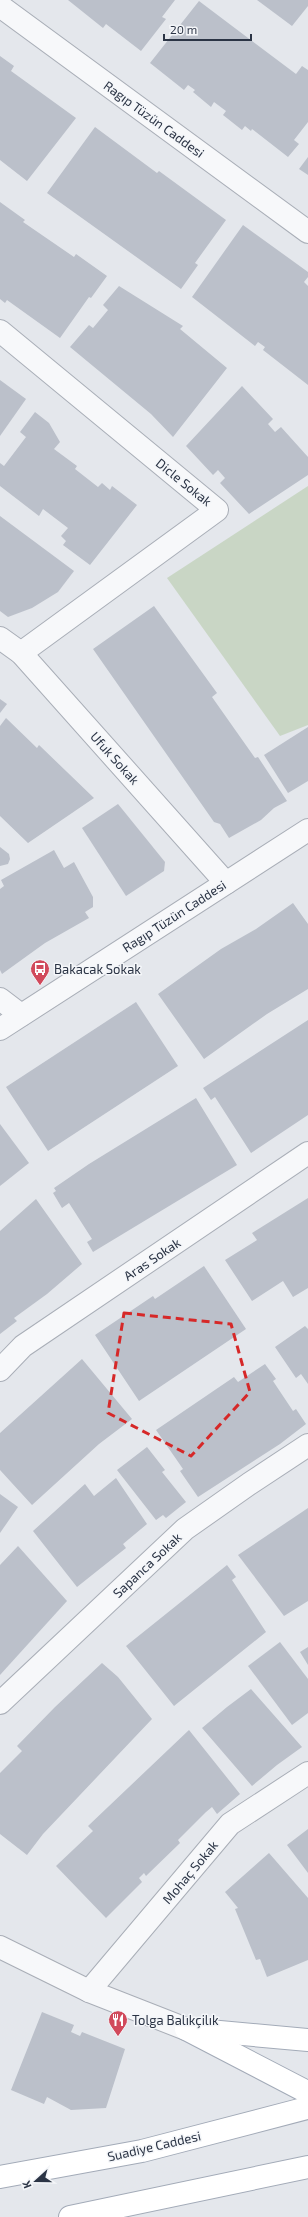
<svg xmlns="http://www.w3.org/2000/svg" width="308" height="2217" viewBox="0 0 308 2217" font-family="'Exo 2',sans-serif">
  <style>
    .green { fill: #c9d6c5 }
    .building { fill: #bbc0ca }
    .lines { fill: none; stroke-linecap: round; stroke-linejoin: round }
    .minor-casing { stroke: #a9aeb7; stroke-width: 24 }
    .major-casing { stroke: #a3abb8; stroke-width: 24 }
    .minor { stroke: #f7f8fa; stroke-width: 22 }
    .major { stroke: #fff; stroke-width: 22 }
    .marked { fill: none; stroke: #d62828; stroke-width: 3; stroke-dasharray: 8 5; stroke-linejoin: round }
    .labels { text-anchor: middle; stroke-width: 3; stroke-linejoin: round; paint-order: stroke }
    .street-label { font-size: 13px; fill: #2b3445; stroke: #f4f6f9 }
    .poi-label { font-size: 13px; fill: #2b3445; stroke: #f4f6f9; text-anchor: start }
  </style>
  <rect width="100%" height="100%" fill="#e4e7ec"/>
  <!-- green -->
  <path class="green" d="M308 486V725L280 736 167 578Z"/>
  <!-- building -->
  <g class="building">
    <path d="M68 0H175L162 17 166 19 141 51 106 24 103 28Z"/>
    <path d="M257 0H308V6L292 26Z"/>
    <path d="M199 1 296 74 302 66 308 70V122L294 140 299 144 288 157 252 129 251 131 245 126 242 130 223 115 226 111 214 102 211 107 193 92 195 90 188 85 184 90 150 63Z"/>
    <path d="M0 56 14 66 11 71 76 118 27 181 0 160Z"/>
    <path d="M95 127 157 173 159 171 226 220 195 263 198 265 181 289 47 193Z"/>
    <path d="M308 157V175L299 169Z"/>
    <path d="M0 202 25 220 23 222 74 257 76 254 107 276 91 298 89 297 60 338 7 300 5 303 0 299Z"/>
    <path d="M243 225 308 272V277L304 282 308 286V385L263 350 265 347 258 342 255 346 192 297Z"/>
    <path d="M119 286 183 326 180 329 227 368 173 437 151 414 70 347 89 325 93 328 108 310 103 305Z"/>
    <path d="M0 380 26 399 0 436Z"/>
    <path d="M242 386 273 419 268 424 275 432 281 427 308 457V475L249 514 220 483 225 478 218 470 213 475 186 446Z"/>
    <path d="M35 412 49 423 60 442 54 449 77 466 75 469 98 487 102 483 110 490 112 486 137 505 90 565 63 545 66 541 61 536 68 528 43 509 39 516 0 486V463L4 466 26 437 20 432Z"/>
    <path d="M0 516 74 571 58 592 32 608 8 617 0 611Z"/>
    <path d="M154 606 217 693 212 697 255 758 258 757 287 801 274 808 261 820 229 838 220 824 214 822 93 649Z"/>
    <path d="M0 699 7 704 0 713Z"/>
    <path d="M6 718 37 748 39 745 94 798 28 843 0 816V726Z"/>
    <path d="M308 727V781L288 793 264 755Z"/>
    <path d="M118 804 165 862 164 871 126 896 82 828Z"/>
    <path d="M0 847 9 854 10 859 8 864 0 866Z"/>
    <path d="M54 850 64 868 74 862 93 897V907L85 912 89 918 45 943 2 974 0 970V889L4 886 1 880Z"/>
    <path d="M293 903 308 924V989L267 1014 204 1059 158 994 221 949 256 929Z"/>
    <path d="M136 1002 178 1066 48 1151 6 1087Z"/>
    <path d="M308 1020V1115L251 1153 215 1097 211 1100 203 1088Z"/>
    <path d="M196 1098 237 1165 93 1252 87 1242 92 1239 69 1203 62 1208 53 1193 56 1191 54 1188 89 1164Z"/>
    <path d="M0 1124 29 1163 0 1186Z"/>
    <path d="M308 1198V1288L293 1297 283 1281 252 1301 225 1260 257 1240 252 1233Z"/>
    <path d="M36 1199 82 1264 47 1294 14 1318 17 1321 0 1334V1231Z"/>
    <path d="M204 1266 246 1329 139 1401 95 1335 153 1296 155 1299Z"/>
    <path d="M305 1326 308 1329V1384L301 1374 296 1378 275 1347Z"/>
    <path d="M82 1359 132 1419 99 1444 32 1505 0 1470V1433Z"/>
    <path d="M265 1364 276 1379 273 1381 293 1411 296 1409 306 1424 280 1444 198 1497 180 1471 183 1469 156 1430 234 1377 238 1382Z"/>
    <path d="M147 1447 165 1470 162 1472 186 1502 166 1518 163 1515 156 1520 117 1470Z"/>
    <path d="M116 1478 147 1524 123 1544 126 1548 77 1587 33 1531 85 1484 94 1496Z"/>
    <path d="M0 1494 18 1507 0 1533Z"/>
    <path d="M308 1508V1601L284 1616 238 1555Z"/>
    <path d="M18 1546 67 1601 0 1675V1565Z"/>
    <path d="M227 1565 236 1577 232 1580 266 1632 174 1706 126 1646Z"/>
    <path d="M280 1642 308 1679V1713L292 1725 248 1666Z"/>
    <path d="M308 1647V1665L300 1652Z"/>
    <path d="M102 1663 118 1677 152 1719 43 1834 27 1855 0 1834V1773L22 1751 17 1746 55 1707Z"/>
    <path d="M251 1689 302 1747 277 1765 252 1786 202 1728 227 1707Z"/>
    <path d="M189 1730 240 1794 217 1814 212 1807 206 1812 178 1840 180 1843 146 1876 144 1873 139 1878 142 1882 106 1918 56 1866 93 1831 88 1826Z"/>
    <path d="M308 1829V1873L287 1845Z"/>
    <path d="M269 1853 308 1898V1960L267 1977 260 1959 256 1960 235 1909 238 1908 225 1892Z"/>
    <path d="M42 2012 74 2025 71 2032 80 2036 82 2032 125 2049 106 2108 71 2110 47 2097 44 2104 11 2090Z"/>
  </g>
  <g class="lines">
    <!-- minor casing -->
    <g class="minor-casing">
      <g id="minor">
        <path d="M0 6 308 232"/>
        <path d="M0 331 217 510 21 653"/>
        <path d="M0 638 21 653 226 883"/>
        <path d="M0 999 21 1015"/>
        <path d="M0 1029 308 830"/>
        <path d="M0 1370 23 1346 308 1153"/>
        <path d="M0 1703 185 1529 249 1484 308 1445"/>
        <path d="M0 1947 89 1991 186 2029"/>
        <path d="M89 1991 230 1824 308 1773"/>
      </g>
    </g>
    <!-- major casing -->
    <g class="major-casing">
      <g id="major">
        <path d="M186 2029 307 2092"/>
        <path d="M198 2030 308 2040"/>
        <path d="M0 2177 142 2151 307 2108"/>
        <path d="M70 2217 308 2167"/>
      </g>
    </g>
    <!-- minor -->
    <use href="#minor" class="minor"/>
    <!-- major -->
    <use href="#major" class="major"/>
  </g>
  <!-- marked area -->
  <path class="marked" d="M124 1313 231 1324 250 1392 191 1456 108 1413Z"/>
  <!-- icons -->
  <defs>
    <g id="bus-pin" transform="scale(1)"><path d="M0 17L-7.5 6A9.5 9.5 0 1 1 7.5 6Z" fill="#d1495b" stroke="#f4f6f9"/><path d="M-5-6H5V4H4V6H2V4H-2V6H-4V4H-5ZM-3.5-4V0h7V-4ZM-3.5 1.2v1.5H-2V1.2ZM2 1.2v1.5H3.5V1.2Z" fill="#fff"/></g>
    <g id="restaurant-pin" transform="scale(1)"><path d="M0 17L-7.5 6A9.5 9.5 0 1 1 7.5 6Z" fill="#d1495b" stroke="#f4f6f9"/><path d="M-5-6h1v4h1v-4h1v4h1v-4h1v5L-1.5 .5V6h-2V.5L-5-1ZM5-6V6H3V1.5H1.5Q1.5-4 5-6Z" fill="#fff"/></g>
  </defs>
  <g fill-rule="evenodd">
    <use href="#bus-pin" x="40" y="969"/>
    <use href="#restaurant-pin" x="118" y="2020"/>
  </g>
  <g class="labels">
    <!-- street labels -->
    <g class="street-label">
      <text transform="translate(154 119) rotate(36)" y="5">Ragıp Tüzün Caddesi</text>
      <text transform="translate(184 482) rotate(39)" y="5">Dicle Sokak</text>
      <text transform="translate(115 758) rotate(48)" y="5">Ufuk Sokak</text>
      <text transform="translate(174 916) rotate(-33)" y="5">Ragıp Tüzün Caddesi</text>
      <text transform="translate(152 1259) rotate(-34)" y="5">Aras Sokak</text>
      <text transform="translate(147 1565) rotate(-43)" y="5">Sapanca Sokak</text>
      <text transform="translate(190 1872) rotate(-50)" y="5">Mohaç Sokak</text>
      <text transform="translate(154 2146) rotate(-13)" y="5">Suadiye Caddesi</text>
    </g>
    <!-- poi labels -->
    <g class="poi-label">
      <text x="54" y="974">Bakacak Sokak</text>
      <text x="132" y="2025">Tolga Balıkçilık</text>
    </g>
  </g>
  <!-- north arrow -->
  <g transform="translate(36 2181) rotate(249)" stroke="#f4f6f9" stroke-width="3" paint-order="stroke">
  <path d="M0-3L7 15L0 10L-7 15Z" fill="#2b3445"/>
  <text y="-6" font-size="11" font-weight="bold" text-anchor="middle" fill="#2b3445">K</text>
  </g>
  <!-- scale -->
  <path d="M164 34v6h87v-6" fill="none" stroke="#2b3445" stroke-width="2"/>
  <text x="170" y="34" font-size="12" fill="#2b3445" stroke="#f4f6f9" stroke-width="3" paint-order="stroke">20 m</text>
</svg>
